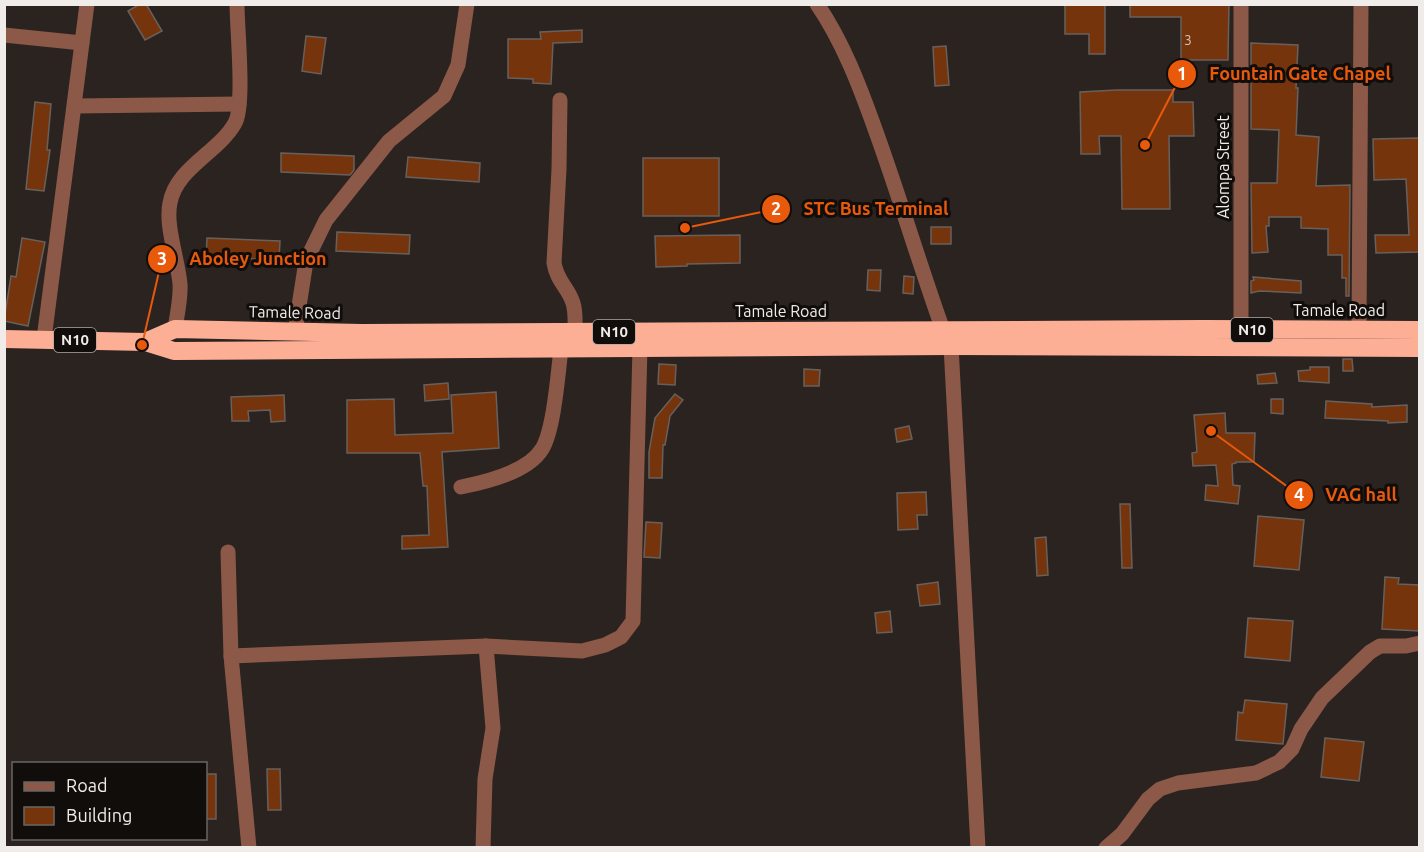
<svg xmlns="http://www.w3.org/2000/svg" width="1424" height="852" viewBox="0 0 1424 852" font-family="Ubuntu,sans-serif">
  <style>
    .building { fill: #75340b; stroke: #68605c; stroke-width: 1.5 }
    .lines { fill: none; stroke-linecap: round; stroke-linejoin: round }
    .minor { stroke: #8c5847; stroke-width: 15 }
    .highway { stroke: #fdaf96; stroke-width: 18 }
    .labels { text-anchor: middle; stroke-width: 6; stroke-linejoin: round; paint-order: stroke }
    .number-label { font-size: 14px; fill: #d1beb2 }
    .shield { fill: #100d0b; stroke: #ada9a6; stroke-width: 1.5 }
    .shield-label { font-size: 15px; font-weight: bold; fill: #f0ece9 }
    .street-label { font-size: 16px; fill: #f0ece9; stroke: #100d0b }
    .leader { fill: none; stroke: #e8590c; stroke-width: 2 }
    .callout-dot { fill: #e8590c; stroke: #100d0b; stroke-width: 2 }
    .mark-label { font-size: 18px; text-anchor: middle; font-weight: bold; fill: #fff }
    .callout-label { font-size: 18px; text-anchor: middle; font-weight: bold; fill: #e8590c; stroke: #100d0b; stroke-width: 6; stroke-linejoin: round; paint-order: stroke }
  </style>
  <rect width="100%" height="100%" fill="#2a231f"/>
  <!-- building -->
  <g class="building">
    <path d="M140 4H146L162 31 145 40 128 11Z"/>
    <path d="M1065 4H1105V54H1089V34H1065Z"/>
    <path d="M1130 4H1229L1228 60H1181V17H1130Z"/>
    <path d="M582 30V42L553 43 551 84 533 83V79L508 78V39H541L540 32Z"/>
    <path d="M306 36 326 38 321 74 302 71Z"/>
    <path d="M1251 43 1298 45 1296 88H1298L1296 135 1319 137 1316 186 1350 185 1349 296H1346V278H1342V255H1328V229L1301 228V217H1269V226H1266L1268 252 1252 253 1251 183H1277L1279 130 1251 129Z"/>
    <path d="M946 46 949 85 935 86 933 47Z"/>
    <path d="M1117 90H1173V102H1193L1194 136H1169L1170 209H1122L1121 136H1099L1100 154H1081L1080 92Z"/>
    <path d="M35 102 51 104 47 150H50L44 191 26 189Z"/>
    <path d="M1419 138V252L1376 253 1375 235H1409L1406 179 1374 180 1373 139Z"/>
    <path d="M281 153 354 156V170L350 175 281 172Z"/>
    <path d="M408 157 480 163 479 182 406 177Z"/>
    <rect x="643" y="158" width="76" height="58"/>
    <rect x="931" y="227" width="20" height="17"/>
    <path d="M337 232 410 235 409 254 336 251Z"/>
    <path d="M740 235V263L687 264V266L656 267 655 236Z"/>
    <path d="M22 238 45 242 28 326 4 321 11 276 16 277Z"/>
    <path d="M207 238 280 241 279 260 206 257Z"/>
    <path d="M868 270H881L880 291 867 290Z"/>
    <path d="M904 276 914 277 913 294 903 293Z"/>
    <path d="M1253 277 1301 281V293L1259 291 1251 293V281L1254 280Z"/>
    <path d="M1343 359H1352L1353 371H1343Z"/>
    <path d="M659 364 676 365 675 385 658 384Z"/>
    <path d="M1310 367H1329V383L1299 381 1298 371 1310 370Z"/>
    <path d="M804 369 820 370 819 386H804Z"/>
    <path d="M1275 373 1277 383 1258 384 1257 375Z"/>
    <path d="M448 383 449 399 425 401 424 385Z"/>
    <path d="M496 392 499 448 442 452 448 547 402 549V536L429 535 427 486H423L420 453H347V400L394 399 395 435 453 433 451 395Z"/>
    <path d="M675 394 683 400 670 416 665 445H663L662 478H649V452L655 418Z"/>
    <path d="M284 395 285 421 271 422 270 410 248 411 249 421H232L231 397Z"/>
    <path d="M1271 399H1283V414L1271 413Z"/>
    <path d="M1326 401 1372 404V407L1407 405V422L1388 423V421L1325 418Z"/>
    <path d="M1225 413 1226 433H1255L1254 462H1236V463L1232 464 1233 485 1240 486 1238 504 1205 500 1206 485 1218 486 1216 465 1193 466 1192 453 1197 452 1194 415Z"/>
    <path d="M909 426 912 439 897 442 895 429Z"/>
    <path d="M926 492 927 515H917L918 529 898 530 897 493Z"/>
    <path d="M1120 504H1130L1132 568H1122Z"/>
    <path d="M1258 516 1304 520 1299 570 1254 566Z"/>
    <path d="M646 522 662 523 660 558 644 557Z"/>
    <path d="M1046 537 1048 575 1037 576 1035 538Z"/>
    <path d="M1385 577 1399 578 1398 584 1419 585V631L1382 629Z"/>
    <path d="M938 582 940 604 920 606 917 585Z"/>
    <path d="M890 611 892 632 877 633 875 613Z"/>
    <path d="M1248 618 1293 621 1290 661 1245 657Z"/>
    <path d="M1245 700 1287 704 1283 744 1236 740 1238 712 1243 713Z"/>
    <path d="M1325 738 1364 742 1359 781 1321 777Z"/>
    <path d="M267 769H280L281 810H268Z"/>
    <rect x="206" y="774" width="10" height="45"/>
  </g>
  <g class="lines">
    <!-- minor -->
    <g class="minor">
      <path d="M817 4C843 42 860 87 875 129 899 195 919 263 943 330"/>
      <path d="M4 35 82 43"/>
      <path d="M560 100 559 169 554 263C557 282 568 287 573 303 576 312 575 323 575 333"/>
      <path d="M75 106 239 104"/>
      <path d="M175 329C177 315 181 298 180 284 178 260 165 225 170 203 176 168 219 152 235 123 245 105 237 29 237 4"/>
      <path d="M1241 330V4"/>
      <path d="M1359 330 1361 4"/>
      <path d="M295 332 306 261 326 220 389 141 444 96 458 65 467 4"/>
      <path d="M44 339 87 4"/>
      <path d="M951 346 978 848"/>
      <path d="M461 487C486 482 528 472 542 449 554 430 558 373 561 349"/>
      <path d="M228 552 231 656 249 848"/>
      <path d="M231 656 486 646 582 651 605 645 621 637 633 621 640 347"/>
      <path d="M483 848 485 779 493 728 486 646"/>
      <path d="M1106 848 1122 834 1148 799 1160 789 1178 783 1256 773 1279 762 1292 749 1301 729 1322 698 1370 652 1380 646H1406L1420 643"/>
    </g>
    <!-- highway -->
    <g class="highway">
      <path d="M4 339 145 342 174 351 951 346 1420 348"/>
      <path d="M145 342 175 329 362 333 1203 329 1420 330"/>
    </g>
  </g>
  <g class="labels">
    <!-- number labels -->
    <g class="number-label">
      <text x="1188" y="45">3</text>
    </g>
    <!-- shield labels -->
    <g class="shield">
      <rect x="1231" y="318" width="42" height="24" rx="4.5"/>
      <rect x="593" y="320" width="42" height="24" rx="4.5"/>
      <rect x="54" y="328" width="42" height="24" rx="4.5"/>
    </g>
    <g class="shield-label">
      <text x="1252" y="335">N10</text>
      <text x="614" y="337">N10</text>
      <text x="75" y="345">N10</text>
    </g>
    <!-- street labels -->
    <g class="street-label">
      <text transform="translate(1223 167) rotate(-90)" y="6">Alompa Street</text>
      <text x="1339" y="316">Tamale Road</text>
      <text x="781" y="317">Tamale Road</text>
      <text transform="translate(295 312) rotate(1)" y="6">Tamale Road</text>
    </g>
  </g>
  <!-- callouts -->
  <path class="leader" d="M1145 145L1182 74M685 228L776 209M142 345L162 259M1211 431L1299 495"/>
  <g class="callout-dot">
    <circle cx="1145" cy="145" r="6"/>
    <circle cx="685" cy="228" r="6"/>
    <circle cx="142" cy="345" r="6"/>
    <circle cx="1211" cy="431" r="6"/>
    <circle cx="1182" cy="74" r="15"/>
    <circle cx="776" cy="209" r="15"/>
    <circle cx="162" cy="259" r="15"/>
    <circle cx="1299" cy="495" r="15"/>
  </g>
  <g class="mark-label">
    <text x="1182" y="80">1</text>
    <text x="776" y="215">2</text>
    <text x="162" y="265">3</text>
    <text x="1299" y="501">4</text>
  </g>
  <g class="callout-label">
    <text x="1300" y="80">Fountain Gate Chapel</text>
    <text x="876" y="215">STC Bus Terminal</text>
    <text x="258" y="265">Aboley Junction</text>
    <text x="1361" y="501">VAG hall</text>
  </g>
  <!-- border -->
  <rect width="1424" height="852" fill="none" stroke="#f0ece9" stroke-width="12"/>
  <!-- legend -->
  <rect x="12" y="762" width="195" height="78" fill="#100d0b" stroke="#6a6664" stroke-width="1.5"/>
  <rect x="24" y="782" width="30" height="9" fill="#8c5847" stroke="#6a6664" stroke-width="1.5"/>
  <text x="66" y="792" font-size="18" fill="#f0ece9">Road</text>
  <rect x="24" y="807" width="30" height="18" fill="#75340b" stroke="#6a6664" stroke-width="1.5"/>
  <text x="66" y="822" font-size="18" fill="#f0ece9">Building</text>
</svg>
